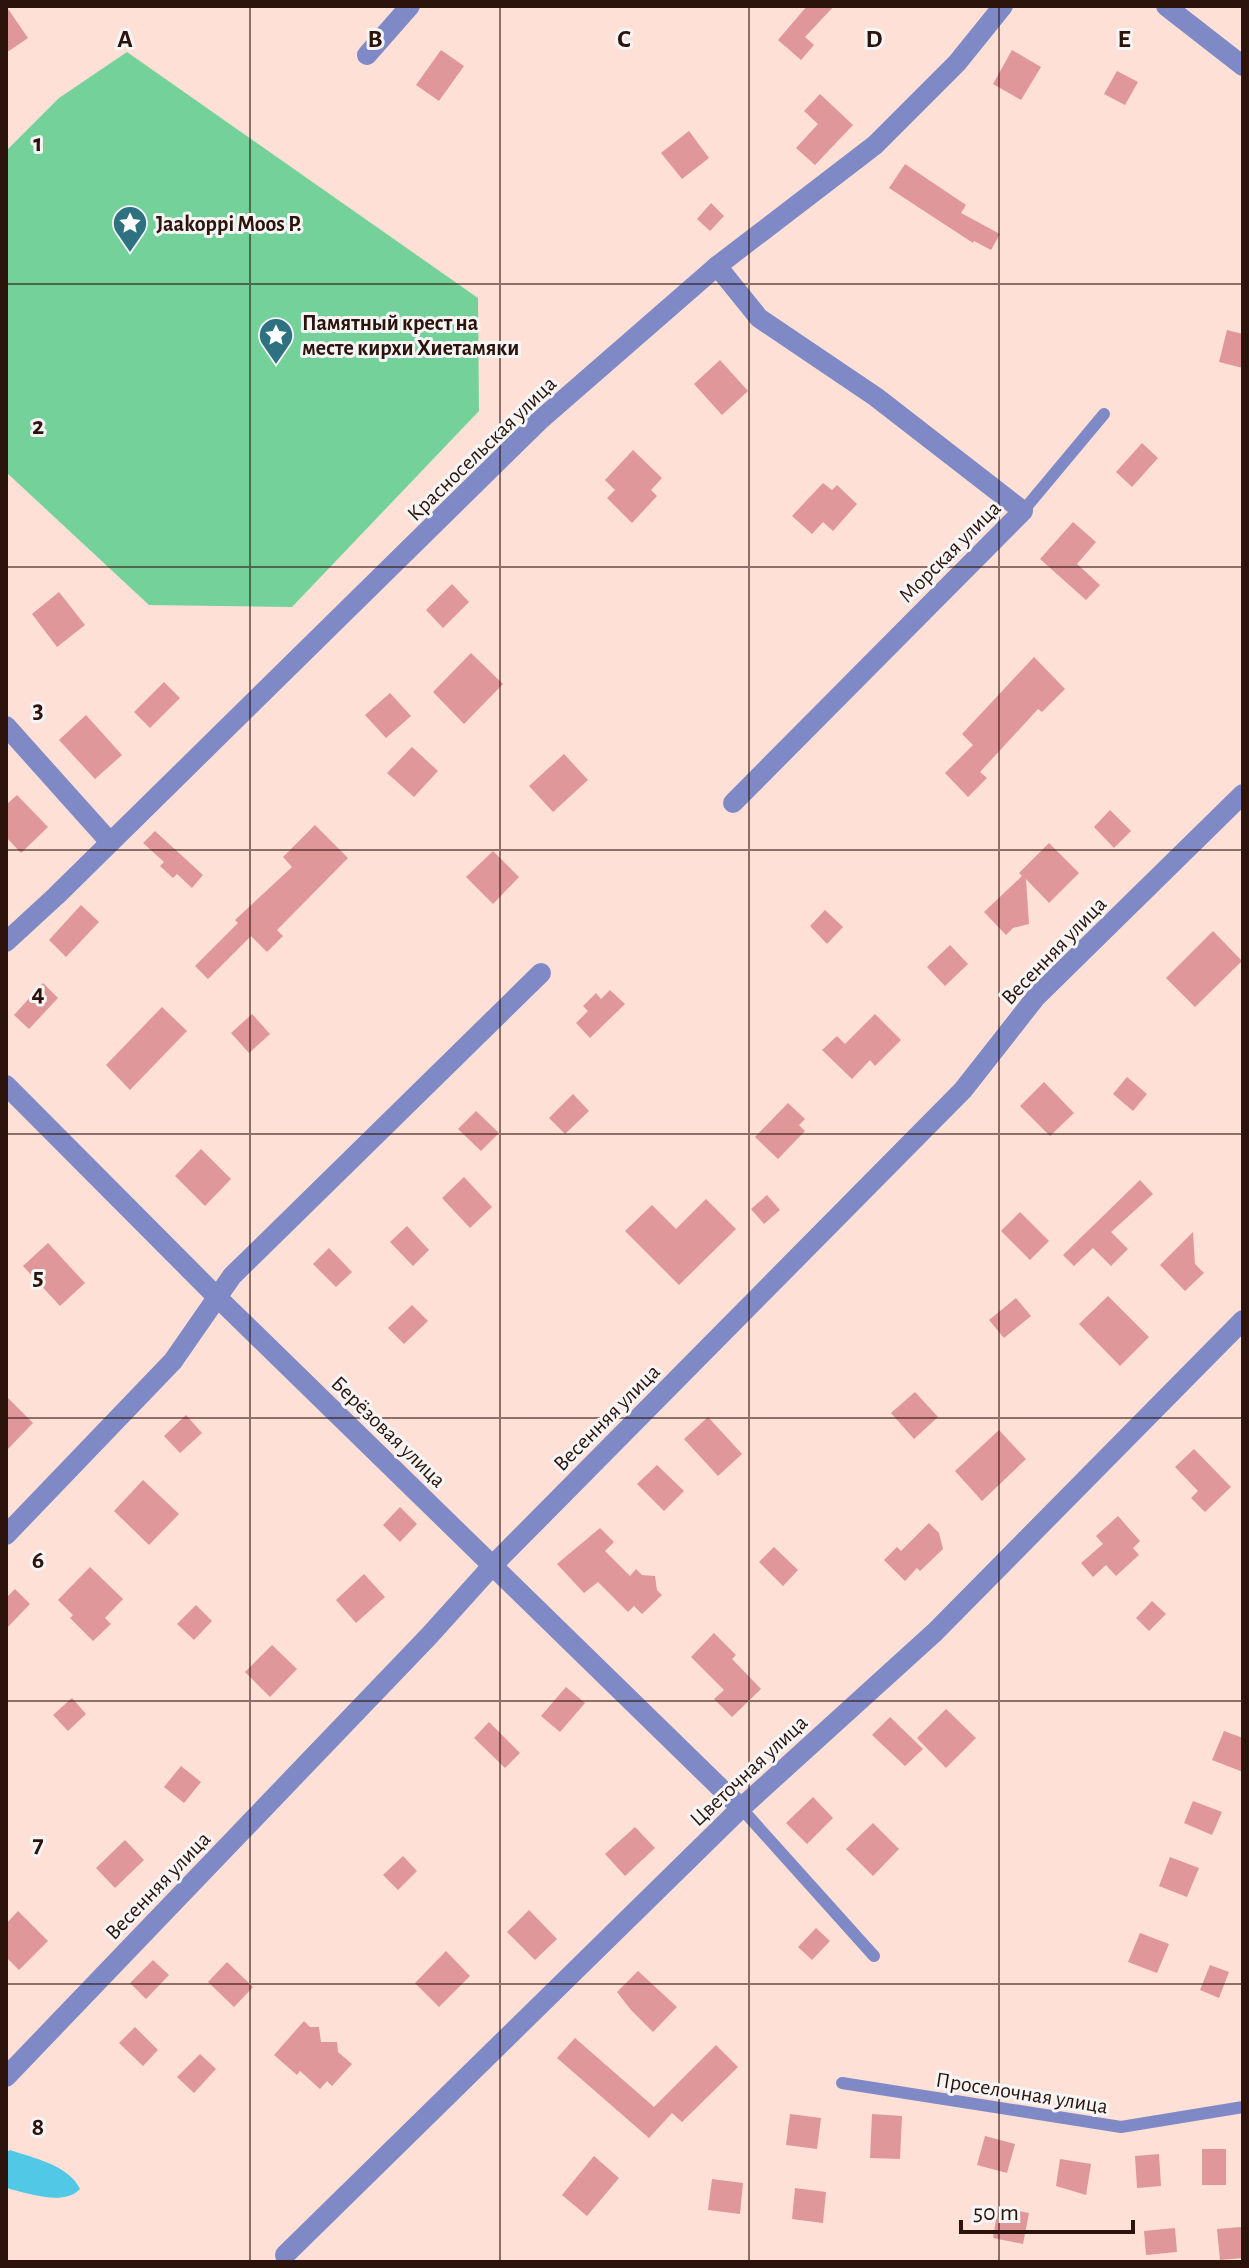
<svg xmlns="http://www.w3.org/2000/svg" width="1249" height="2268" viewBox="0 0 1249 2268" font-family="'Alegreya Sans',sans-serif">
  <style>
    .green { fill: #75d19a }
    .water { fill: #51c8e5 }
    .building { fill: #e0979a }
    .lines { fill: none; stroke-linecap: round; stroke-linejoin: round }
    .service { stroke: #7f89c5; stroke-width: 12 }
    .minor { stroke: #7f89c5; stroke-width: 20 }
    .grid { fill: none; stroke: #2c130c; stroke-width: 2; stroke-opacity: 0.55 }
    .labels { text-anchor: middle; stroke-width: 6; stroke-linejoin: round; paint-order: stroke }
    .poi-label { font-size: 22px; font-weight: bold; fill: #2c130c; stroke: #f5f5f5; text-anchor: start }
    .street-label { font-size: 22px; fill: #2c130c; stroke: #f5f5f5 }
    .grid-label { font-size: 26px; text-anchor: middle; font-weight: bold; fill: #2c130c; stroke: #f5f5f5; stroke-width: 6; stroke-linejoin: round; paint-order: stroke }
  </style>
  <rect width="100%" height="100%" fill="#fee0d7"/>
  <!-- green -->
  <path class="green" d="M127 52 478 298 479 411 292 607 149 605 6 472V151L59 98Z"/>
  <!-- water -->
  <path class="water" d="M10 2150C33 2158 69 2165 80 2189 64 2206 31 2194 10 2189L6 2187V2153Z"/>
  <!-- building -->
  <g class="building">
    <path d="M6 6 28 38 6 53Z"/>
    <path d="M807 6H834L805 37 814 45 801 60 778 40Z"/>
    <path d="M441 50 464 66 439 101 416 85Z"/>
    <path d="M1012 50 1041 67 1021 100 993 84Z"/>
    <path d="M1117 71 1138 82 1125 105 1104 94Z"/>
    <path d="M820 94 853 125 815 165 796 148 818 124 804 111Z"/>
    <path d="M689 131 709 158 682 179 661 153Z"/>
    <path d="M905 164 966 205 961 213 1000 234 991 250 974 241 973 243 889 188Z"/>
    <path d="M711 203 724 216 710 231 697 219Z"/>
    <path d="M1227 330 1243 334V368L1219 362Z"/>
    <path d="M720 360 748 391 722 415 694 384Z"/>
    <path d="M1142 443 1158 458 1132 487 1116 472Z"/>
    <path d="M633 450 662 478 651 490 657 496 632 523 607 498 615 490 605 480Z"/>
    <path d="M823 483 832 490 837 485 857 504 833 531 823 522 812 534 792 516Z"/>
    <path d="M1073 522 1096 542 1077 564 1100 585 1086 600 1040 559Z"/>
    <path d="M452 584 469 602 443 628 426 610Z"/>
    <path d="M59 592 85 625 57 647 32 614Z"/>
    <path d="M471 653 503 684 464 724 433 692Z"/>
    <path d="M1034 657 1065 689 1042 712 1038 709 980 772 987 778 968 797 945 773 973 745 962 734Z"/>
    <path d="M164 682 180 698 150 728 134 712Z"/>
    <path d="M390 693 411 716 386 738 365 715Z"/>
    <path d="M86 715 122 755 95 779 59 740Z"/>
    <path d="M412 747 438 771 414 797 387 773Z"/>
    <path d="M564 754 588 780 553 812 529 786Z"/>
    <path d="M17 795 48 827 21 853 6 837V805Z"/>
    <path d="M1110 810 1131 831 1114 848 1094 827Z"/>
    <path d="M315 825 348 858 277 930 283 936 267 952 251 936 208 979 195 966 238 923 235 920 292 867 283 857Z"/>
    <path d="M155 831 203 875 192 888 177 874 173 878 160 866 164 862 143 843Z"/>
    <path d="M1049 843 1079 873 1049 903 1026 879 1029 924 1013 928 1006 935 984 912 1022 876 1019 873Z"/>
    <path d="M493 851 519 877 493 904 466 877Z"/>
    <path d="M81 905 99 922 66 957 49 940Z"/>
    <path d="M825 910 843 927 827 944 810 926Z"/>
    <path d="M1213 931 1242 961 1195 1007 1166 978Z"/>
    <path d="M950 945 968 964 945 986 927 967Z"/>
    <path d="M43 983 58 998 29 1029 14 1015Z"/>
    <path d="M610 990 625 1004 590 1038 576 1023 588 1011 583 1006 596 993 601 999Z"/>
    <path d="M162 1007 187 1031 130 1090 106 1065Z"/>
    <path d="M252 1014 270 1034 249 1053 231 1033Z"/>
    <path d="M875 1014 901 1040 875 1066 870 1060 852 1079 822 1050 837 1036 845 1044Z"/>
    <path d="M1127 1077 1147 1094 1133 1111 1113 1094Z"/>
    <path d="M1044 1082 1074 1113 1050 1136 1020 1106Z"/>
    <path d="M573 1094 589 1111 565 1134 549 1118Z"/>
    <path d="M788 1103 805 1119 799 1125 805 1131 778 1159 755 1137Z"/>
    <path d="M476 1111 499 1133 481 1151 458 1129Z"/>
    <path d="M201 1149 231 1179 205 1206 175 1176Z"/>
    <path d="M464 1177 492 1207 470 1228 442 1198Z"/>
    <path d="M1140 1180 1153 1194 1111 1232 1128 1249 1111 1266 1093 1248 1074 1266 1063 1255Z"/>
    <path d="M767 1195 780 1210 764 1224 751 1209Z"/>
    <path d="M706 1199 736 1229 679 1285 625 1231 652 1205 676 1229Z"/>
    <path d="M1020 1212 1049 1241 1030 1260 1001 1231Z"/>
    <path d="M407 1226 429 1250 413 1266 390 1242Z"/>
    <path d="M1193 1232 1195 1264 1204 1273 1185 1291 1160 1265Z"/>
    <path d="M48 1243 85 1283 60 1306 23 1266Z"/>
    <path d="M329 1248 352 1272 336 1287 313 1264Z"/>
    <path d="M1108 1296 1149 1337 1120 1366 1079 1324Z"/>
    <path d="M1016 1298 1031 1316 1004 1338 989 1320Z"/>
    <path d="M412 1305 428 1321 404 1344 388 1328Z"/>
    <path d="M915 1392 938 1417 914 1439 891 1413Z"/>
    <path d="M6 1396 33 1423 6 1451Z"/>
    <path d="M186 1415 202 1433 180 1453 164 1436Z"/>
    <path d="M708 1417 742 1454 718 1476 684 1439Z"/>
    <path d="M999 1430 1026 1459 982 1501 955 1471Z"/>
    <path d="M1194 1449 1231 1487 1205 1512 1191 1498 1198 1491 1175 1467Z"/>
    <path d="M657 1465 684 1491 664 1511 637 1484Z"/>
    <path d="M143 1480 179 1514 149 1545 114 1511Z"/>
    <path d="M400 1507 417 1524 400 1542 383 1525Z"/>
    <path d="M1118 1516 1140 1541 1133 1548 1139 1555 1116 1576 1106 1565 1093 1577 1081 1563 1103 1544 1096 1536Z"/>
    <path d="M929 1523 939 1533 943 1549 920 1571 917 1568 905 1581 884 1560 897 1547 901 1551Z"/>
    <path d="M600 1528 614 1542 605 1551 630 1576 636 1569 642 1575 655 1576 657 1590 662 1595 642 1614 634 1606 628 1612 598 1582 584 1593 557 1564Z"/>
    <path d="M774 1547 798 1570 783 1586 759 1562Z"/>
    <path d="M90 1567 123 1599 105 1618 111 1624 93 1641 70 1618 73 1615 58 1600Z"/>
    <path d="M364 1574 385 1597 356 1623 336 1600Z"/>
    <path d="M15 1589 30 1604 6 1629V1598Z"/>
    <path d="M1152 1601 1166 1614 1149 1631 1136 1618Z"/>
    <path d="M196 1605 212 1621 194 1640 177 1624Z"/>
    <path d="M714 1633 736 1655 732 1659 761 1689 732 1717 714 1699 724 1690 691 1657Z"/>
    <path d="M272 1645 297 1669 270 1697 245 1672Z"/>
    <path d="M566 1687 585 1703 560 1732 541 1716Z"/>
    <path d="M72 1698 86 1714 68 1731 53 1715Z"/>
    <path d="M946 1709 976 1738 946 1768 917 1738Z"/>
    <path d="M890 1717 923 1749 905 1766 872 1735Z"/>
    <path d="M489 1722 520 1753 505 1768 474 1738Z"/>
    <path d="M1224 1731 1243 1738V1772L1212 1760Z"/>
    <path d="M181 1766 201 1782 184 1803 164 1787Z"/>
    <path d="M813 1797 833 1818 807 1844 786 1823Z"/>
    <path d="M1193 1801 1222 1812 1212 1835 1184 1823Z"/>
    <path d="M873 1823 899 1849 873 1876 846 1849Z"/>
    <path d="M635 1827 655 1848 625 1876 605 1854Z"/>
    <path d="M125 1840 144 1860 115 1888 96 1868Z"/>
    <path d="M403 1856 417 1871 398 1890 383 1875Z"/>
    <path d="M1170 1857 1199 1868 1187 1897 1159 1886Z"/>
    <path d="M529 1910 557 1939 535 1960 507 1932Z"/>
    <path d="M18 1911 48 1941 19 1970 6 1957V1924Z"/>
    <path d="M816 1928 830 1941 812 1960 798 1947Z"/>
    <path d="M1140 1933 1169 1944 1157 1973 1128 1962Z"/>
    <path d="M446 1951 470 1976 439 2007 415 1983Z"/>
    <path d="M153 1960 169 1975 146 1999 130 1983Z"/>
    <path d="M227 1962 253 1987 234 2007 208 1982Z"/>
    <path d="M1210 1965 1229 1972 1219 1998 1200 1990Z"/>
    <path d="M638 1971 677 2007 653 2032 631 2010 617 1992Z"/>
    <path d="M304 2021 310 2027H319L321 2042H337L338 2052 352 2064 332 2086 327 2081 320 2089 300 2071 297 2075 274 2055Z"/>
    <path d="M135 2027 158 2050 143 2066 119 2043Z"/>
    <path d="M575 2038 654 2107 716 2045 738 2067 682 2122 672 2113 649 2138 557 2058Z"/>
    <path d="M200 2054 216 2069 194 2093 177 2077Z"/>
    <path d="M790 2114 821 2118 817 2149 786 2145Z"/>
    <path d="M872 2114 902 2116 900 2159 870 2158Z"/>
    <path d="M985 2136 1015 2144 1007 2173 977 2165Z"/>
    <rect x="1202" y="2149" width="24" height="36"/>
    <path d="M1159 2154 1161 2186 1137 2188 1135 2156Z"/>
    <path d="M594 2156 619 2178 587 2216 562 2195Z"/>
    <path d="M1060 2159 1091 2164 1086 2195 1056 2186Z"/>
    <path d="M712 2179 743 2183 740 2214 708 2210Z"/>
    <path d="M795 2188 826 2192 823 2223 792 2219Z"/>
    <path d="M998 2207 1029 2213 1023 2244 993 2238Z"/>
    <path d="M1241 2227 1243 2258 1220 2260 1217 2229Z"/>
    <path d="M1175 2228 1177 2252 1146 2255 1144 2231Z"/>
  </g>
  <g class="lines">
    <!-- service -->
    <g class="service">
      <path d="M1023 511 1104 414"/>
      <path d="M741 1808 874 1956"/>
      <path d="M842 2083 1121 2127 1243 2107"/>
    </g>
    <!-- minor -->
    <g class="minor">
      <path d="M1166 6 1243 66"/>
      <path d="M367 55 410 6"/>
      <path d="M717 266 759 318 876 397 1023 511 733 803"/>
      <path d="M6 726 109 841"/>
      <path d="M6 942 56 896 539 421 717 266 875 145 957 63 1003 6"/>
      <path d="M6 1085 217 1297 741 1808"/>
      <path d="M6 1535 173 1361 232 1276 541 973"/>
      <path d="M6 2077 429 1636 493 1565 963 1090 1036 997 1243 794"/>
      <path d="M285 2255 741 1808 935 1632 1243 1320"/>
    </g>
  </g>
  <!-- grid -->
  <path class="grid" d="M250 6V2262M500 6V2262M749 6V2262M999 6V2262M6 284H1243M6 567H1243M6 850H1243M6 1134H1243M6 1418H1243M6 1701H1243M6 1984H1243"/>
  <!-- icons -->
  <defs>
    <g id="sight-pin" transform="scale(1.8)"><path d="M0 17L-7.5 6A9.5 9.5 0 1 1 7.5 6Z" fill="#2e7282" stroke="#f5f5f5"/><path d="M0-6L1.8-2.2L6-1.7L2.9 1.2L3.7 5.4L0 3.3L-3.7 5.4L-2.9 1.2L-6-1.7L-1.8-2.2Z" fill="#fff"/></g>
  </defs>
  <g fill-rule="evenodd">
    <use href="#sight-pin" x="130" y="223"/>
    <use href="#sight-pin" x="276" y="335"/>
  </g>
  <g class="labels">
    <!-- poi labels -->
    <g class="poi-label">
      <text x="156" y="231">Jaakoppi Moos P.</text>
      <text x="302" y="330">Памятный крест на<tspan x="302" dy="25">месте кирхи Хиетамяки</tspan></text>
    </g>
    <!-- street labels -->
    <g class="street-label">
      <text transform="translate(481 448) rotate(-44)" y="8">Красносельская улица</text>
      <text transform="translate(949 551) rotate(-45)" y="8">Морская улица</text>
      <text transform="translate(1053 950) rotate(-46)" y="8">Весенняя улица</text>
      <text transform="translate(606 1417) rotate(-45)" y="8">Весенняя улица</text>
      <text transform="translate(389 1431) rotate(44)" y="8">Берёзовая улица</text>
      <text transform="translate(748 1770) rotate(-43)" y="8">Цветочная улица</text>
      <text transform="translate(157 1885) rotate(-46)" y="8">Весенняя улица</text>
      <text transform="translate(1022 2092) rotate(9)" y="8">Проселочная улица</text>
    </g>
  </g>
  <g class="grid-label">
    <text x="125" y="47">A</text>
    <text x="375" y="47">B</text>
    <text x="624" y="47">C</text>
    <text x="874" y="47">D</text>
    <text x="1124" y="47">E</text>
    <text x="38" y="151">1</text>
    <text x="38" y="434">2</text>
    <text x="38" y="718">3</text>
    <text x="38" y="1001">4</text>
    <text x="38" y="1285">5</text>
    <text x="38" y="1568">6</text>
    <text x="38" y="1852">7</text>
    <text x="38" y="2135">8</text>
  </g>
  <!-- border -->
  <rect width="1249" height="2268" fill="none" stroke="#2c130c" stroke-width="16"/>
  <!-- scale -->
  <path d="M961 2220v12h172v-12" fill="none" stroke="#2c130c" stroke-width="4"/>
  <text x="973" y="2220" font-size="24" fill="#2c130c" stroke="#f5f5f5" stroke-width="6" paint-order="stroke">50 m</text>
</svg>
